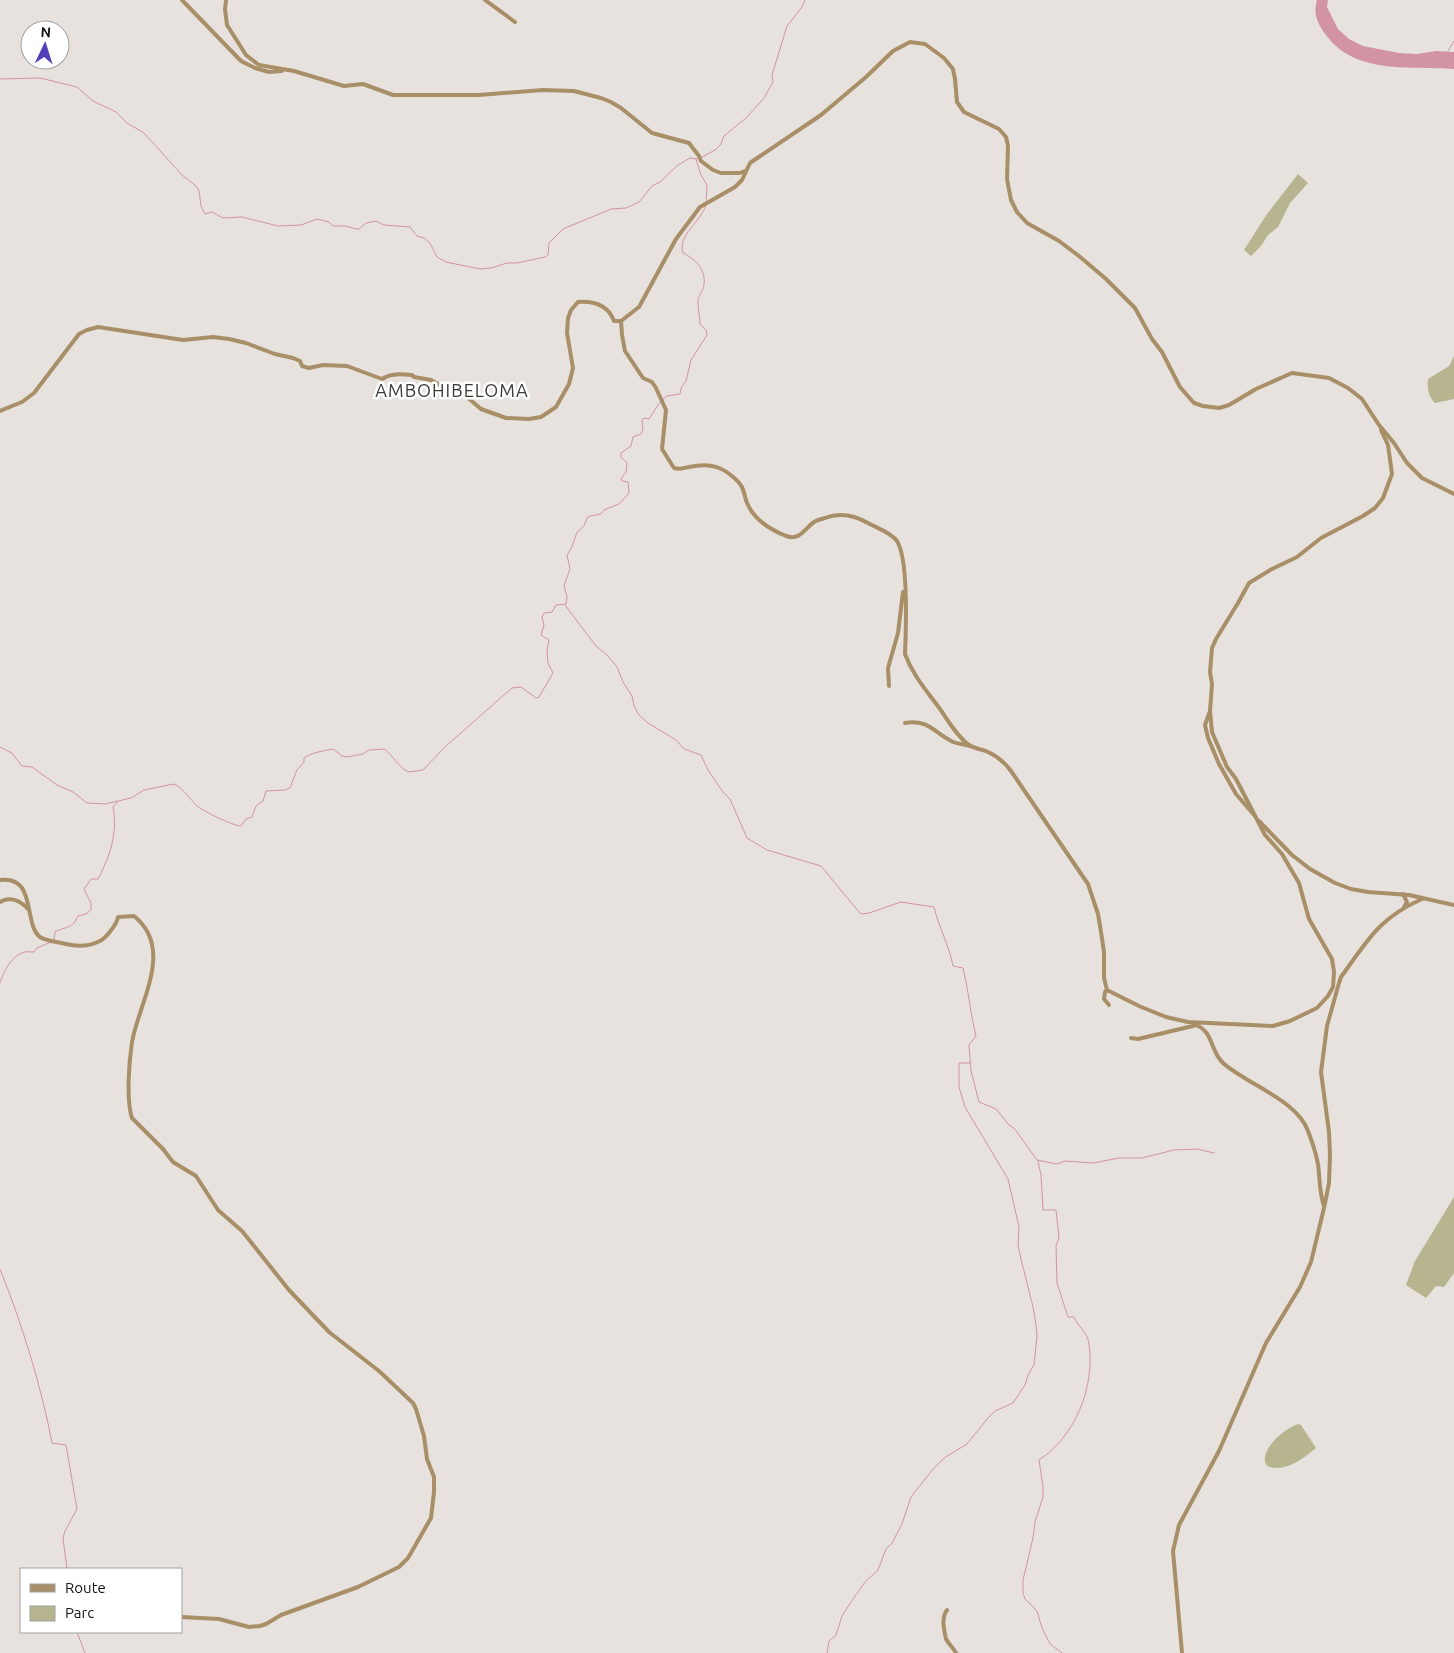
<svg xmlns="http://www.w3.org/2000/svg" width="1454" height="1653" viewBox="0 0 1454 1653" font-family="Ubuntu,sans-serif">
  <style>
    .green { fill: #b7b590 }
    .water { fill: #d293a4 }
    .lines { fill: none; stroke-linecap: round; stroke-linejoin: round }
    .stream { stroke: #d293a4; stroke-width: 1 }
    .street { stroke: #a88f67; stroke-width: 4 }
    .labels { text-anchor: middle; stroke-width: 5; stroke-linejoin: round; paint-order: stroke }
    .quarter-label { font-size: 18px; letter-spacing: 1px; fill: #3d3936; stroke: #fff }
  </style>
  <rect width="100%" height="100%" fill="#e7e2de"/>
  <!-- green -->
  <g class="green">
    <path d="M1298 174 1308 183 1290 203 1278 227 1268 235 1261 246 1251 256 1244 250 1267 214Z"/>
    <path d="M1454 356V399L1435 403C1428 397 1427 387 1428 379L1449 366Z"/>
    <path d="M1454 1197V1273L1444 1287 1436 1286 1426 1298 1406 1285 1415 1261Z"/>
    <path d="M1298 1424 1301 1425 1316 1448C1302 1459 1286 1473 1267 1466 1257 1451 1285 1428 1298 1424Z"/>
  </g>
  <!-- water -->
  <path class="water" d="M1317 0H1328L1327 7 1338 29 1349 39 1363 46 1399 53 1417 54 1436 51 1454 52V69C1411 66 1355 75 1326 35 1317 23 1313 14 1317 0Z"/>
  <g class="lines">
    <!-- stream -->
    <g class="stream">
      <path d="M1448 51 1454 41"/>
      <path d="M0 79 40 78 77 87 93 101 116 112 127 123 144 133 182 175 196 186 199 191 201 206 205 214 212 212 223 218 242 217 278 226 301 225 317 219 329 222 333 226H345L356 229H359L366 223 376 221 384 225 410 227 417 236 424 238 430 243 437 257 446 262 480 269 491 268 507 263H517L545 257 548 255 549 243 563 229 611 209 626 208 639 202 652 186 660 182 678 165 690 158 696 159 704 156 715 150 721 144 724 136 746 118 764 98 773 82 772 75 787 26 802 7 805 0"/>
      <path d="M696 159 701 175 707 185 706 201"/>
      <path d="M663 399 667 396 680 394 681 388 686 381 691 360 707 335 706 330 700 324C700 317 698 311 698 304 697 296 703 292 704 285 706 270 696 259 683 253 677 235 701 222 706 205"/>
      <path d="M565 605 596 646 607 655 617 667 623 682 632 696 634 706 639 715 648 723 676 740 684 749 701 755 708 770 723 792 730 799 747 838 767 850 821 866 849 900 861 914 869 913 901 902 934 907C939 928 949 945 953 966L963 968C969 991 970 1014 976 1036L969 1045 971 1071 979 1102 996 1109 1009 1125 1014 1128 1037 1160 1057 1164 1065 1161 1093 1163 1119 1158H1142L1174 1150 1197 1149 1214 1153"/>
      <path d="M0 747 12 753 22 766 32 767 57 785 73 792 87 803 106 804 117 801"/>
      <path d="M54 940 55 932C60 929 71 927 74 923 76 921 76 918 78 916L86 914 91 910V903L84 889 91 879H98C110 856 118 833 113 807L118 801 131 798 144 790 174 784C184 789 190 799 197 806 203 811 233 826 241 826L246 819 252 817 256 806 263 801 266 791 285 790 290 788 297 770 304 762V758C313 752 323 751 333 749L342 756 347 757 363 754 369 750 385 749 403 769 409 772 423 770 446 746 512 688 521 687 536 698 539 697 553 673 548 663 547 651 549 640 541 635 544 625 542 617 544 613 552 612 556 605 566 604 567 597 564 586 570 569 567 555 572 547 577 532 584 526 587 518 590 516 601 514 604 510 619 504 629 493 628 482 622 481 621 479 626 472 627 463 621 457V453L631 446 633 437 641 434 643 429 642 420 644 418 649 419 660 402"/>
      <path d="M0 983C3 972 11 957 22 953 26 951 30 952 34 952L37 948 51 942"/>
      <path d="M1038 1161 1041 1175 1043 1210H1056L1059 1238 1056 1246 1057 1283 1068 1317H1074C1078 1327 1088 1333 1089 1344 1095 1386 1076 1436 1039 1460L1043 1487V1497L1035 1522 1033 1538 1023 1580V1593L1025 1599 1037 1611 1042 1628 1050 1644 1062 1653"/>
      <path d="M0 1269C22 1324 41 1385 52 1443L66 1445 77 1509 65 1531 63 1538 67 1569"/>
      <path d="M77 1632 85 1653"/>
      <path d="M827 1653 829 1641 836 1635 842 1616 851 1602 865 1582 878 1570 886 1549 892 1543 902 1524 911 1497 933 1469 944 1458 967 1444 988 1418 995 1411 1013 1403 1025 1385 1028 1375 1034 1365 1037 1336 1036 1325 1033 1307 1021 1259 1018 1245 1019 1227 1008 1179 965 1107 959 1087V1063H970"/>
    </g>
    <!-- street -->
    <g class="street">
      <path d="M182 0 241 61 255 68 269 72 282 71"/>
      <path d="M226 0 225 9 227 25 246 55 259 65 294 71 344 86 363 84 393 95H479L543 90 574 91 601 98 611 102 621 108 652 133 689 143 699 156 701 161 713 170 721 173H740L745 171"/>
      <path d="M485 0 515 22"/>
      <path d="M621 321 622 335 625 351 643 378 652 382 656 388 666 410 662 449 674 468C680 470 683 468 689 467 698 465 710 464 719 468 727 471 738 480 742 487 745 493 745 500 748 505 755 520 771 530 786 536 800 541 804 529 814 522 817 520 821 519 825 518 840 512 854 515 868 523 877 528 892 533 897 541 909 560 906 630 905 654 913 676 927 691 940 709 949 722 957 736 969 745 975 749 982 749 988 752 997 756 1005 763 1011 771L1088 884 1098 914 1101 932 1104 952V978L1107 990 1139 1006 1166 1017 1188 1022 1273 1026 1290 1021 1317 1008 1328 996 1333 987 1334 972 1332 959 1309 919 1299 883 1282 854 1265 835 1236 779 1227 767 1212 732 1210 711"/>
      <path d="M0 411 22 402 34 393 79 334 87 330 98 327 183 340 213 337 229 339 246 343 275 354 293 358 300 361 302 366 309 368 323 365 347 366 382 379C391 373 401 374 412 375L414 377 431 380 447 389 460 391 481 409 506 418 529 419 541 417 556 407 569 384 573 368 567 333 568 318 571 310 578 302C594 301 608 305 614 321H621L639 307 676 239 700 207 735 187 742 180 750 163 821 115 866 77 893 51 910 42 925 44 944 58 953 69 955 79 957 102 964 112 999 129 1006 137 1008 146 1007 179 1011 200 1017 212 1027 223 1059 241 1079 256 1106 279 1135 308 1152 339 1162 352 1180 387 1194 403 1203 406 1219 408 1229 405 1256 389 1292 373 1329 378 1348 388 1362 399 1379 425 1394 443 1407 463 1422 478 1454 494"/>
      <path d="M889 686 888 668 898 633 903 592"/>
      <path d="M905 723C929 719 934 733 953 742 958 744 964 744 969 746"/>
      <path d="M1255 816 1236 794 1219 764 1208 738 1205 725 1210 711 1212 684 1210 672 1212 648 1216 639 1238 603 1249 583 1272 569 1297 557 1321 538 1363 516 1375 508 1383 498 1392 474 1388 445 1381 430"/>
      <path d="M1259 821 1292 855 1310 869 1335 883 1351 889 1368 892 1409 895 1454 905"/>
      <path d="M0 880C37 875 23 924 40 937 46 941 59 942 66 944 78 947 88 947 100 941 106 938 117 924 118 917L134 916C175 949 139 1002 132 1042 129 1062 126 1100 132 1118L163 1149 173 1162 196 1176 218 1210 242 1231 289 1290 329 1332 379 1371 413 1403 416 1409 424 1436 427 1459 434 1477V1492L431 1518 408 1558 399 1567 358 1587 281 1615 266 1624 260 1626 249 1627 219 1619 181 1617"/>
      <path d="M1403 894 1407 902 1404 907"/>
      <path d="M0 902C11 896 21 901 29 910"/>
      <path d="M1107 990 1105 992 1104 999 1109 1005"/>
      <path d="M1194 1024C1215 1032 1209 1050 1223 1063 1248 1085 1297 1100 1308 1131 1312 1141 1316 1154 1318 1164 1320 1179 1319 1192 1324 1206"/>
      <path d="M1131 1038 1138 1039 1197 1025"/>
      <path d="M947 1610C941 1618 944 1630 946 1639 948 1643 954 1649 956 1653"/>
      <path d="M1182 1653 1173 1551 1179 1525 1219 1451 1266 1343 1300 1287 1311 1262 1324 1208 1329 1183 1330 1154 1329 1132 1321 1072 1327 1026 1339 983 1341 977C1368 940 1379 918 1422 899"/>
    </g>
  </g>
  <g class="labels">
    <!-- quarter labels -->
    <g class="quarter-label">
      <text x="452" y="397">AMBOHIBELOMA</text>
    </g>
  </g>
  <!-- legend -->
  <rect x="20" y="1568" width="162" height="65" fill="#ffffff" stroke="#a1a0a0"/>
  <rect x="30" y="1584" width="25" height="8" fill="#a88f67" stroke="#a1a0a0"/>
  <text x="65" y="1593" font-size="15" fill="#141211">Route</text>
  <rect x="30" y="1606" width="25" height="15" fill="#b7b590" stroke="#a1a0a0"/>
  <text x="65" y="1618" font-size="15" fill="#141211">Parc</text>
  <!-- north arrow -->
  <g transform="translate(45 45) rotate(4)"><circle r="24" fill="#ffffff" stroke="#a1a0a0"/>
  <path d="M0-4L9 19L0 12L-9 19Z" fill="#533fb7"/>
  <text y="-8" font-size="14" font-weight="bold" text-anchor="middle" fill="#141211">N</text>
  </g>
</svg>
